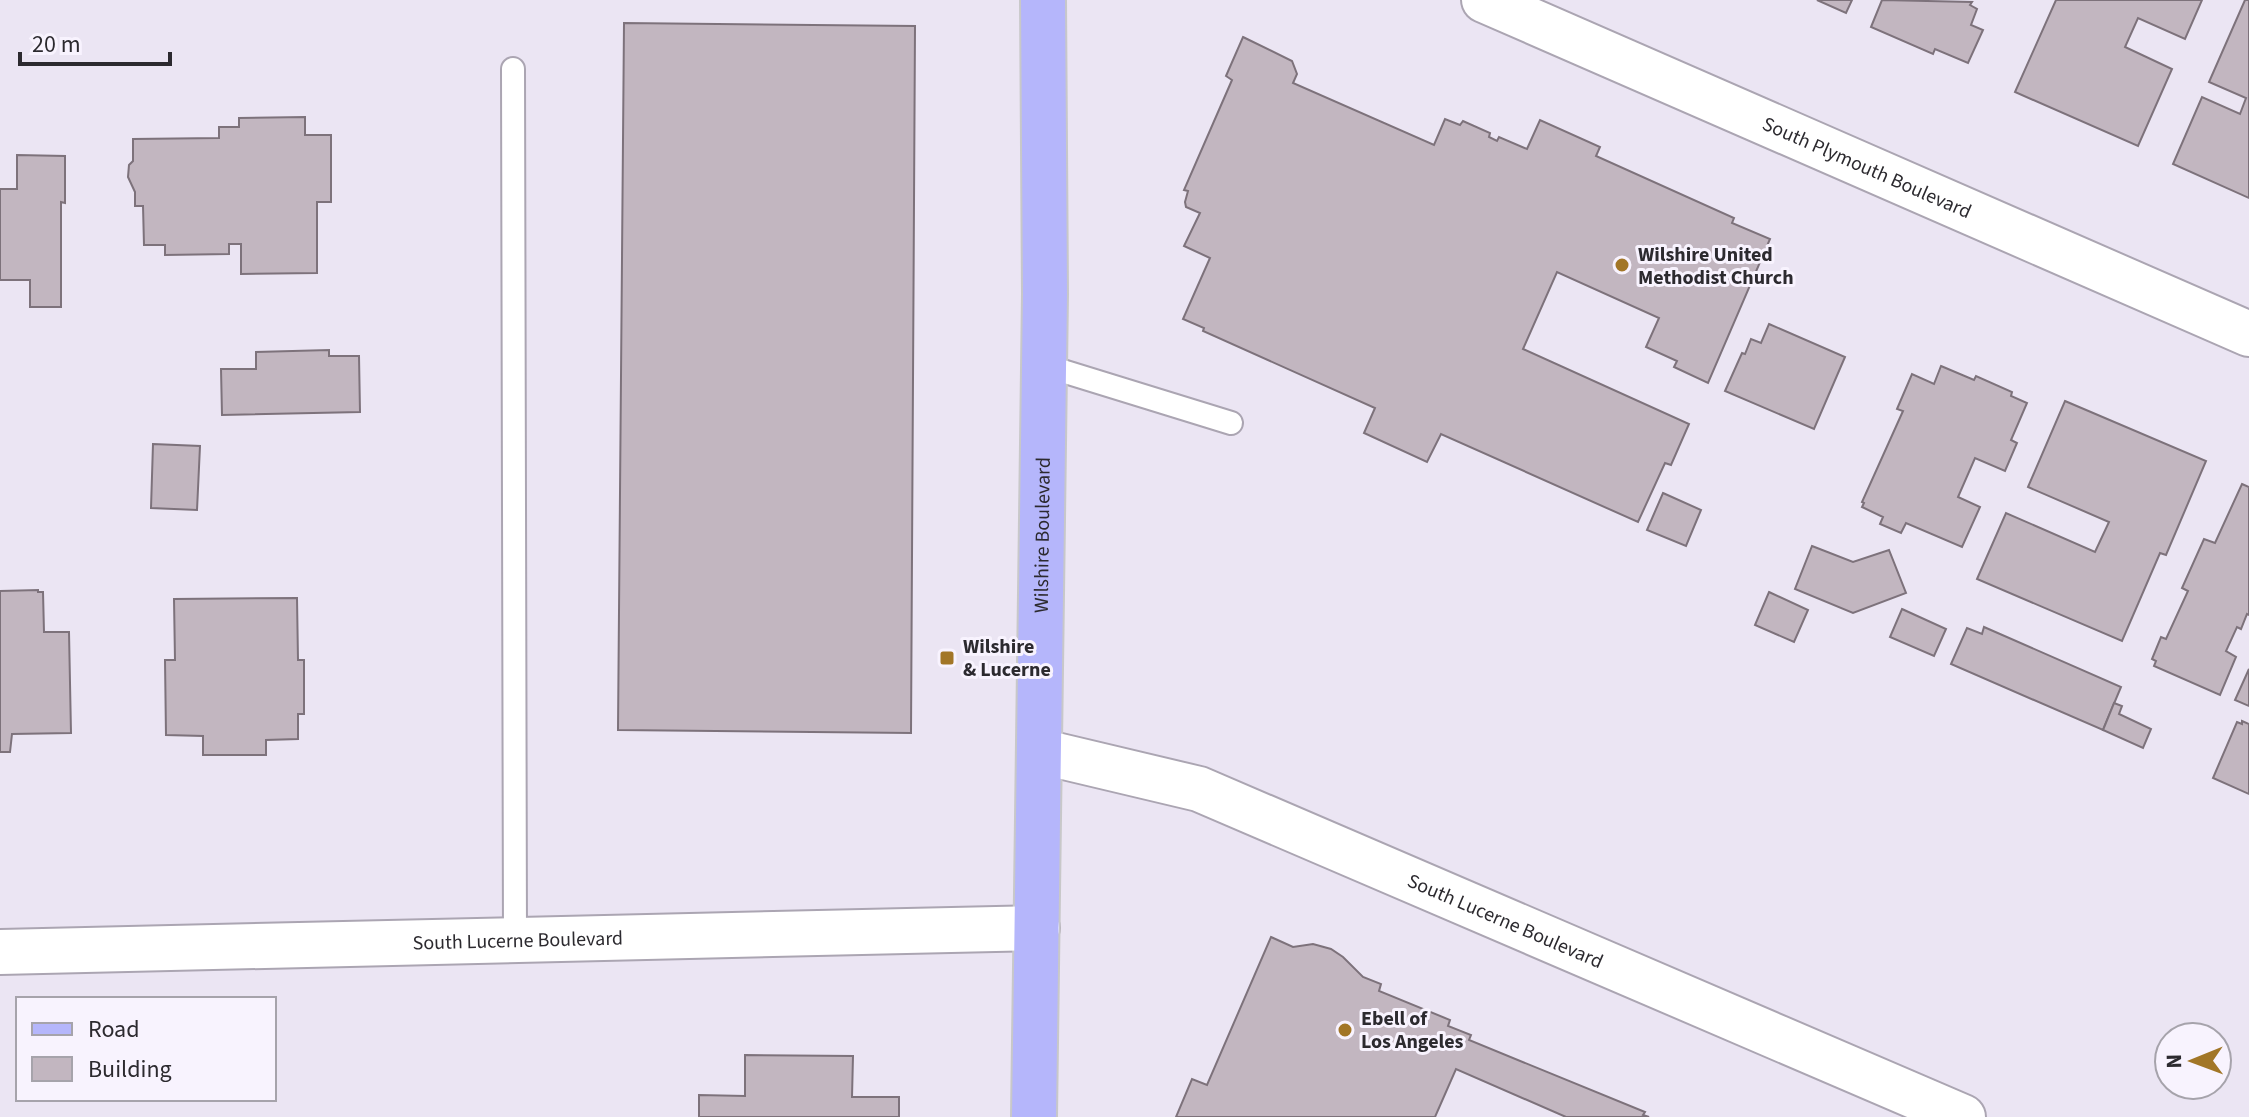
<svg xmlns="http://www.w3.org/2000/svg" width="2249" height="1117" viewBox="0 0 2249 1117" font-family="'Source Sans 3',sans-serif">
  <style>
    .building { fill: #c2b6c0; stroke: #7d727b; stroke-width: 2 }
    .lines { fill: none; stroke-linecap: round; stroke-linejoin: round }
    .lane-casing { stroke: #aba5b2; stroke-width: 26 }
    .street-casing { stroke: #aba5b2; stroke-width: 48 }
    .primary-casing { stroke: #c8c8c9; stroke-width: 48 }
    .lane { stroke: #fff; stroke-width: 22 }
    .street { stroke: #fff; stroke-width: 44 }
    .primary { stroke: #b5b6fb; stroke-width: 44 }
    .poi-dot { fill: #a27627; stroke: #f8f3fe; stroke-width: 3 }
    .labels { text-anchor: middle; stroke-width: 6; stroke-linejoin: round; paint-order: stroke }
    .street-label { font-size: 20px; fill: #2c2a2f; stroke: #f8f3fe }
    .poi-label { font-size: 20px; font-weight: bold; fill: #2c2a2f; stroke: #f8f3fe; text-anchor: start }
  </style>
  <rect width="100%" height="100%" fill="#ebe5f3"/>
  <!-- building -->
  <g class="building">
    <path d="M1817 0H1852L1846 13Z"/>
    <path d="M1882 0 1972 2 1970 5 1977 9 1971 25 1983 30 1968 63 1935 49 1933 54 1871 27Z"/>
    <path d="M2056 0H2202L2185 39 2138 18 2125 47 2172 69 2138 146 2015 92Z"/>
    <path d="M2245 0H2249V198L2173 164 2202 97 2240 114 2246 98 2209 82Z"/>
    <path d="M624 23 915 26 911 733 618 730Z"/>
    <path d="M1243 37 1292 61 1297 74 1293 83 1434 145 1445 119 1460 125 1463 121 1490 133 1489 137 1497 141 1499 137 1527 149 1540 120 1600 147 1596 156 1734 218 1732 223 1770 239 1708 383 1674 367 1677 361 1646 347 1659 318 1557 272 1523 349 1689 424 1671 465 1665 463 1638 522 1441 434 1427 462 1364 433 1375 408 1203 331 1204 328 1183 319 1210 258 1184 246 1200 213 1186 207 1185 202 1188 191 1184 190 1232 80 1226 76Z"/>
    <path d="M305 117V135H331V202H317V273L241 274V244H229V254L165 255V245H144L143 206H135V192L128 177 129 165 133 161V139L219 138V127H239V118Z"/>
    <path d="M17 155 65 156V203L61 202V307H30V280H0V189H17Z"/>
    <path d="M1769 324 1845 357 1814 429 1725 391 1742 353 1745 354 1751 339 1761 343Z"/>
    <path d="M329 350V356H359L360 412 222 415 221 369H256V352Z"/>
    <path d="M1941 366 1974 380 1976 376 2012 392 2011 396 2027 403 2011 440 2017 443 2005 471 1975 458 1958 497 1980 507 1962 547 1906 523 1901 533 1880 524 1883 517 1862 507 1864 503 1862 502 1903 411 1897 409 1912 374 1934 384Z"/>
    <path d="M2065 401 2206 461 2166 555 2160 553 2122 641 1977 579 2006 513 2095 552 2109 522 2028 487Z"/>
    <path d="M153 444 200 446 197 510 151 508Z"/>
    <path d="M2242 484 2249 487V615L2247 614 2241 629 2237 627 2226 651 2236 657 2220 695 2154 666 2156 661 2152 659 2161 637 2166 639 2188 591 2182 588 2204 539 2215 543Z"/>
    <path d="M1663 493 1701 510 1686 546 1647 530Z"/>
    <path d="M1812 546 1853 562 1889 550 1906 593 1853 613 1795 589Z"/>
    <path d="M38 590V592H43L44 632H69L71 733 12 734 10 752H0V591Z"/>
    <path d="M1769 592 1808 610 1794 642 1755 625Z"/>
    <path d="M297 598 298 660H304V714H298V739L266 740V755H203V736L166 735 165 660H175L174 599Z"/>
    <path d="M1902 609 1946 629 1934 656 1890 637Z"/>
    <path d="M1984 627 2121 687 2103 730 1951 664 1967 628 1982 634Z"/>
    <path d="M2249 669V706L2235 700Z"/>
    <path d="M2114 703 2122 706 2119 714 2151 729 2143 748 2103 730Z"/>
    <path d="M2242 721 2249 724V794L2213 778 2237 722 2242 724Z"/>
    <path d="M1271 937 1293 947 1313 944 1331 949 1343 957 1363 977 1381 984 1379 991 1450 1020 1448 1026 1471 1035 1469 1040 1645 1112 1643 1115 1649 1117H1566L1456 1069 1435 1117H1176L1192 1079 1207 1085Z"/>
    <path d="M745 1055 853 1056 852 1097H899V1117H699V1095L745 1096Z"/>
  </g>
  <g class="lines">
    <!-- lane casing -->
    <g class="lane-casing">
      <g id="lane">
        <path d="M513 69 515 940"/>
        <path d="M1043 365 1231 423"/>
      </g>
    </g>
    <!-- street casing -->
    <g class="street-casing">
      <g id="street">
        <path id="s1" d="M1484 0 2249 334"/>
        <path id="s2" d="M1039 751 1199 789 1963 1117"/>
        <path id="s3" d="M0 952 1037 928"/>
      </g>
    </g>
    <!-- primary casing -->
    <g class="primary-casing">
      <g id="primary">
        <path id="s4" d="M1034 1117 1045 294 1043 0"/>
      </g>
    </g>
    <!-- lane -->
    <use href="#lane" class="lane"/>
    <!-- street -->
    <use href="#street" class="street"/>
    <!-- primary -->
    <use href="#primary" class="primary"/>
  </g>
  <!-- markers -->
  <g class="poi-dot">
    <circle cx="1622" cy="265" r="8"/>
    <rect x="939" y="650" width="16" height="16" rx="4"/>
    <circle cx="1345" cy="1030" r="8"/>
  </g>
  <g class="labels">
    <!-- street labels -->
    <g class="street-label">
      <text dy="7" stroke="none"><textPath href="#s1" startOffset="418">South Plymouth Boulevard</textPath></text>
      <text dy="7" stroke="none"><textPath href="#s4" startOffset="582">Wilshire Boulevard</textPath></text>
      <text dy="7" stroke="none"><textPath href="#s2" startOffset="498">South Lucerne Boulevard</textPath></text>
      <text dy="7" stroke="none"><textPath href="#s3" startOffset="518">South Lucerne Boulevard</textPath></text>
    </g>
    <!-- poi labels -->
    <g class="poi-label">
      <text x="1638" y="261">Wilshire United<tspan x="1638" dy="23">Methodist Church</tspan></text>
      <text x="963" y="653">Wilshire<tspan x="963" dy="23">&amp; Lucerne</tspan></text>
      <text x="1361" y="1025">Ebell of<tspan x="1361" dy="23">Los Angeles</tspan></text>
    </g>
  </g>
  <!-- legend -->
  <rect x="16" y="997" width="260" height="104" fill="#f8f3fe" stroke="#a6a3ab" stroke-width="2"/>
  <rect x="32" y="1023" width="40" height="12" fill="#b5b6fb" stroke="#a6a3ab" stroke-width="2"/>
  <text x="88" y="1037" font-size="24" fill="#2c2a2f">Road</text>
  <rect x="32" y="1057" width="40" height="24" fill="#c2b6c0" stroke="#a6a3ab" stroke-width="2"/>
  <text x="88" y="1077" font-size="24" fill="#2c2a2f">Building</text>
  <!-- north arrow -->
  <g transform="translate(2193 1061) rotate(269)"><circle r="38" fill="#f8f3fe" stroke="#a6a3ab" stroke-width="2"/>
  <path d="M0-6L14 30L0 20L-14 30Z" fill="#a27627"/>
  <text y="-12" font-size="22" font-weight="bold" text-anchor="middle" fill="#2c2a2f">N</text>
  </g>
  <!-- scale -->
  <path d="M20 52v12h150v-12" fill="none" stroke="#2c2a2f" stroke-width="4"/>
  <text x="32" y="52" font-size="24" fill="#2c2a2f" stroke="#f8f3fe" stroke-width="6" paint-order="stroke">20 m</text>
</svg>
